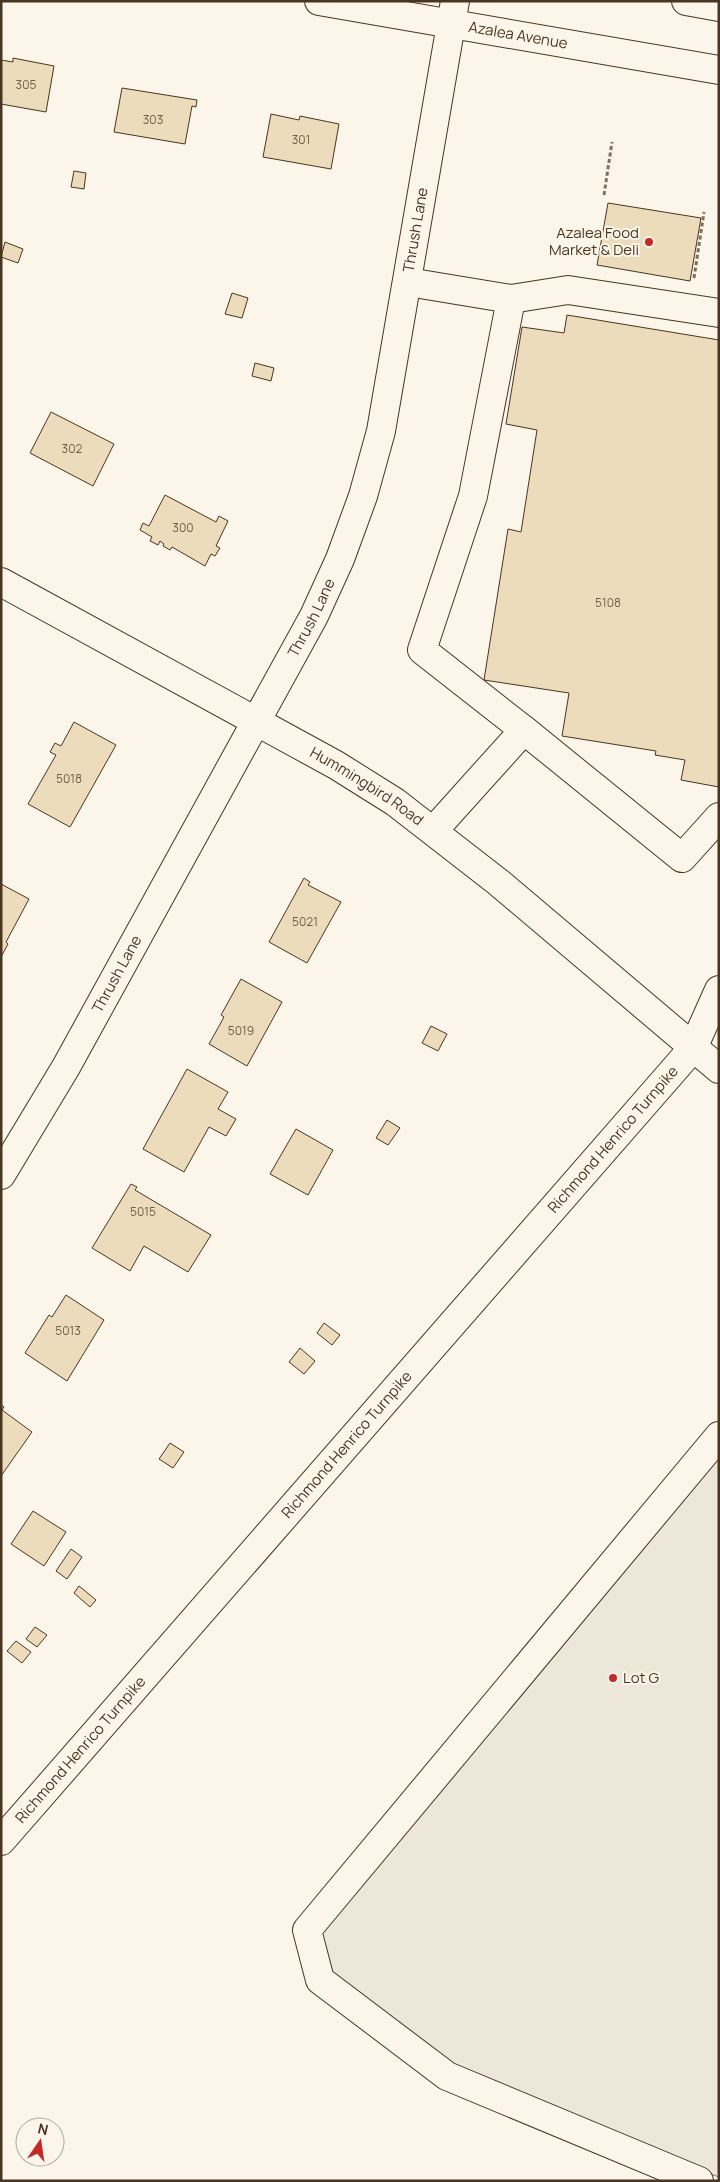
<svg xmlns="http://www.w3.org/2000/svg" width="720" height="2182" viewBox="0 0 720 2182" font-family="Manrope,sans-serif">
  <style>
    .parking { fill: #ede7d9; stroke: #887966 }
    .building { fill: #ecdcbc; stroke: #4a3520 }
    .lines { fill: none; stroke-linecap: round; stroke-linejoin: round }
    .minor-casing { stroke: #4a3520; stroke-width: 30 }
    .major-casing { stroke: #4a3520; stroke-width: 30 }
    .path { stroke: #7f6f5c; stroke-width: 3; stroke-dasharray: 4 2.5; stroke-linecap: butt }
    .minor { stroke: #fbf6e9; stroke-width: 28 }
    .major { stroke: #fbf6e9; stroke-width: 28 }
    .poi-dot { fill: #c62828; stroke: #fbf6e9; stroke-width: 2 }
    .labels { text-anchor: middle; stroke-width: 4; stroke-linejoin: round; paint-order: stroke }
    .number-label { font-size: 12px; fill: #725f47 }
    .street-label { font-size: 15px; fill: #4a3520; stroke: #fbf6e9 }
    .poi-label { font-size: 15px; fill: #4a3520; stroke: #fbf6e9; text-anchor: end }
  </style>
  <rect width="100%" height="100%" fill="#fbf6e9"/>
  <!-- parking -->
  <path class="parking" d="M719 1425V2177L611 2138 406 2052 295 1931Z"/>
  <!-- building -->
  <g class="building">
    <path d="M13 58 54 66 46 112 1 104V60L13 62Z"/>
    <path d="M122 88 197 100 196 107 192 106 185 144 114 132Z"/>
    <path d="M271 114 299 120 300 116 339 124 331 169 263 157Z"/>
    <path d="M74 171 86 173 84 189 71 187Z"/>
    <path d="M608 203 701 218 690 281 597 265Z"/>
    <path d="M5 242 23 249 18 263 1 257Z"/>
    <path d="M232 293 248 298 242 318 225 314Z"/>
    <path d="M567 315 719 340V787L681 780 685 760 655 755 656 751 562 736 569 693 484 680 508 529 521 532 537 430 506 424 522 327 564 333Z"/>
    <path d="M255 363 274 368 271 381 252 376Z"/>
    <path d="M51 412 114 444 93 486 30 453Z"/>
    <path d="M165 495 216 522 219 516 228 521 216 546 220 548 215 556 211 554 205 566 172 547 170 550 163 546 164 544 160 541 158 545 150 541 152 537 140 530 143 523 149 526Z"/>
    <path d="M74 722 116 745 70 827 28 804 56 755 50 752 55 743 61 746Z"/>
    <path d="M304 878 310 882 308 885 341 902 307 963 269 942Z"/>
    <path d="M1 884 29 899 6 942 8 944 1 957Z"/>
    <path d="M241 979 282 1002 247 1066 209 1044 224 1017 221 1015Z"/>
    <path d="M431 1026 447 1034 438 1051 422 1043Z"/>
    <path d="M187 1069 228 1092 218 1109 236 1119 226 1136 209 1127 184 1172 143 1149Z"/>
    <path d="M387 1120 400 1128 388 1145 376 1138Z"/>
    <path d="M296 1129 333 1150 308 1195 270 1174Z"/>
    <path d="M131 1184 137 1187 135 1190 211 1235 188 1272 144 1246 130 1271 92 1248Z"/>
    <path d="M66 1295 104 1320 67 1381 25 1353 49 1315 52 1317Z"/>
    <path d="M324 1323 340 1335 332 1345 317 1333Z"/>
    <path d="M300 1348 315 1361 304 1374 289 1362Z"/>
    <path d="M1 1405 4 1407 2 1410 32 1432 1 1476Z"/>
    <path d="M170 1443 184 1452 173 1468 159 1459Z"/>
    <path d="M33 1511 66 1532 44 1566 11 1544Z"/>
    <path d="M71 1549 82 1557 67 1579 56 1571Z"/>
    <path d="M79 1586 96 1600 90 1607 74 1593Z"/>
    <path d="M35 1627 47 1635 37 1647 26 1639Z"/>
    <path d="M16 1641 31 1652 22 1663 7 1651Z"/>
  </g>
  <g class="lines">
    <!-- minor casing -->
    <g class="minor-casing">
      <g id="minor">
        <path d="M408 282 511 299 568 290 719 313"/>
        <path d="M511 299 473 496 422 650 524 730"/>
        <path id="s1" d="M1 582 336 765 395 802 498 882 719 1069"/>
        <path d="M434 830 524 730 682 858 719 817"/>
        <path id="s2" d="M1 1175 66 1067 314 616 340 559 363 496 381 431 455 1"/>
        <path d="M699 2181 447 2076 320 1980 307 1930 719 1436"/>
      </g>
    </g>
    <!-- major casing -->
    <g class="major-casing">
      <g id="major">
        <path id="s3" d="M319 1 719 70"/>
        <path d="M686 1 719 7"/>
        <path id="s4" d="M1 1841 693 1048 719 990"/>
      </g>
    </g>
    <!-- path -->
    <g class="path">
      <path d="M604 195 612 142"/>
      <path d="M694 278 704 212"/>
    </g>
    <!-- minor -->
    <use href="#minor" class="minor"/>
    <!-- major -->
    <use href="#major" class="major"/>
  </g>
  <!-- markers -->
  <g class="poi-dot">
    <circle cx="649" cy="242" r="5"/>
    <circle cx="613" cy="1678" r="5"/>
  </g>
  <g class="labels">
    <!-- number labels -->
    <g class="number-label">
      <text x="26" y="89">305</text>
      <text x="153" y="124">303</text>
      <text x="301" y="144">301</text>
      <text x="72" y="453">302</text>
      <text x="183" y="532">300</text>
      <text x="608" y="607">5108</text>
      <text x="69" y="783">5018</text>
      <text x="305" y="926">5021</text>
      <text x="241" y="1035">5019</text>
      <text x="143" y="1216">5015</text>
      <text x="68" y="1335">5013</text>
    </g>
    <!-- street labels -->
    <g class="street-label">
      <text dy="5" stroke="none"><textPath href="#s3" startOffset="202">Azalea Avenue</textPath></text>
      <text dy="5" stroke="none"><textPath href="#s2" startOffset="1042">Thrush Lane</textPath></text>
      <text dy="5" stroke="none"><textPath href="#s2" startOffset="638">Thrush Lane</textPath></text>
      <text dy="5" stroke="none"><textPath href="#s1" startOffset="419">Hummingbird Road</textPath></text>
      <text dy="5" stroke="none"><textPath href="#s2" startOffset="232">Thrush Lane</textPath></text>
      <text dy="5" stroke="none"><textPath href="#s4" startOffset="931">Richmond Henrico Turnpike</textPath></text>
      <text dy="5" stroke="none"><textPath href="#s4" startOffset="526">Richmond Henrico Turnpike</textPath></text>
      <text dy="5" stroke="none"><textPath href="#s4" startOffset="121">Richmond Henrico Turnpike</textPath></text>
    </g>
    <!-- poi labels -->
    <g class="poi-label">
      <text x="639" y="238">Azalea Food<tspan x="639" dy="17">Market &amp; Deli</tspan></text>
      <text x="623" y="1683" text-anchor="start">Lot G</text>
    </g>
  </g>
  <!-- border -->
  <rect width="720" height="2182" fill="none" stroke="#4a3520" stroke-width="5"/>
  <!-- north arrow -->
  <g transform="translate(40 2142) rotate(13)"><circle r="24" fill="#fbf6e9" stroke="#b4a999"/>
  <path d="M0-4L9 19L0 12L-9 19Z" fill="#c62828"/>
  <text y="-8" font-size="14" font-weight="bold" text-anchor="middle" fill="#4a3520">N</text>
  </g>
</svg>
